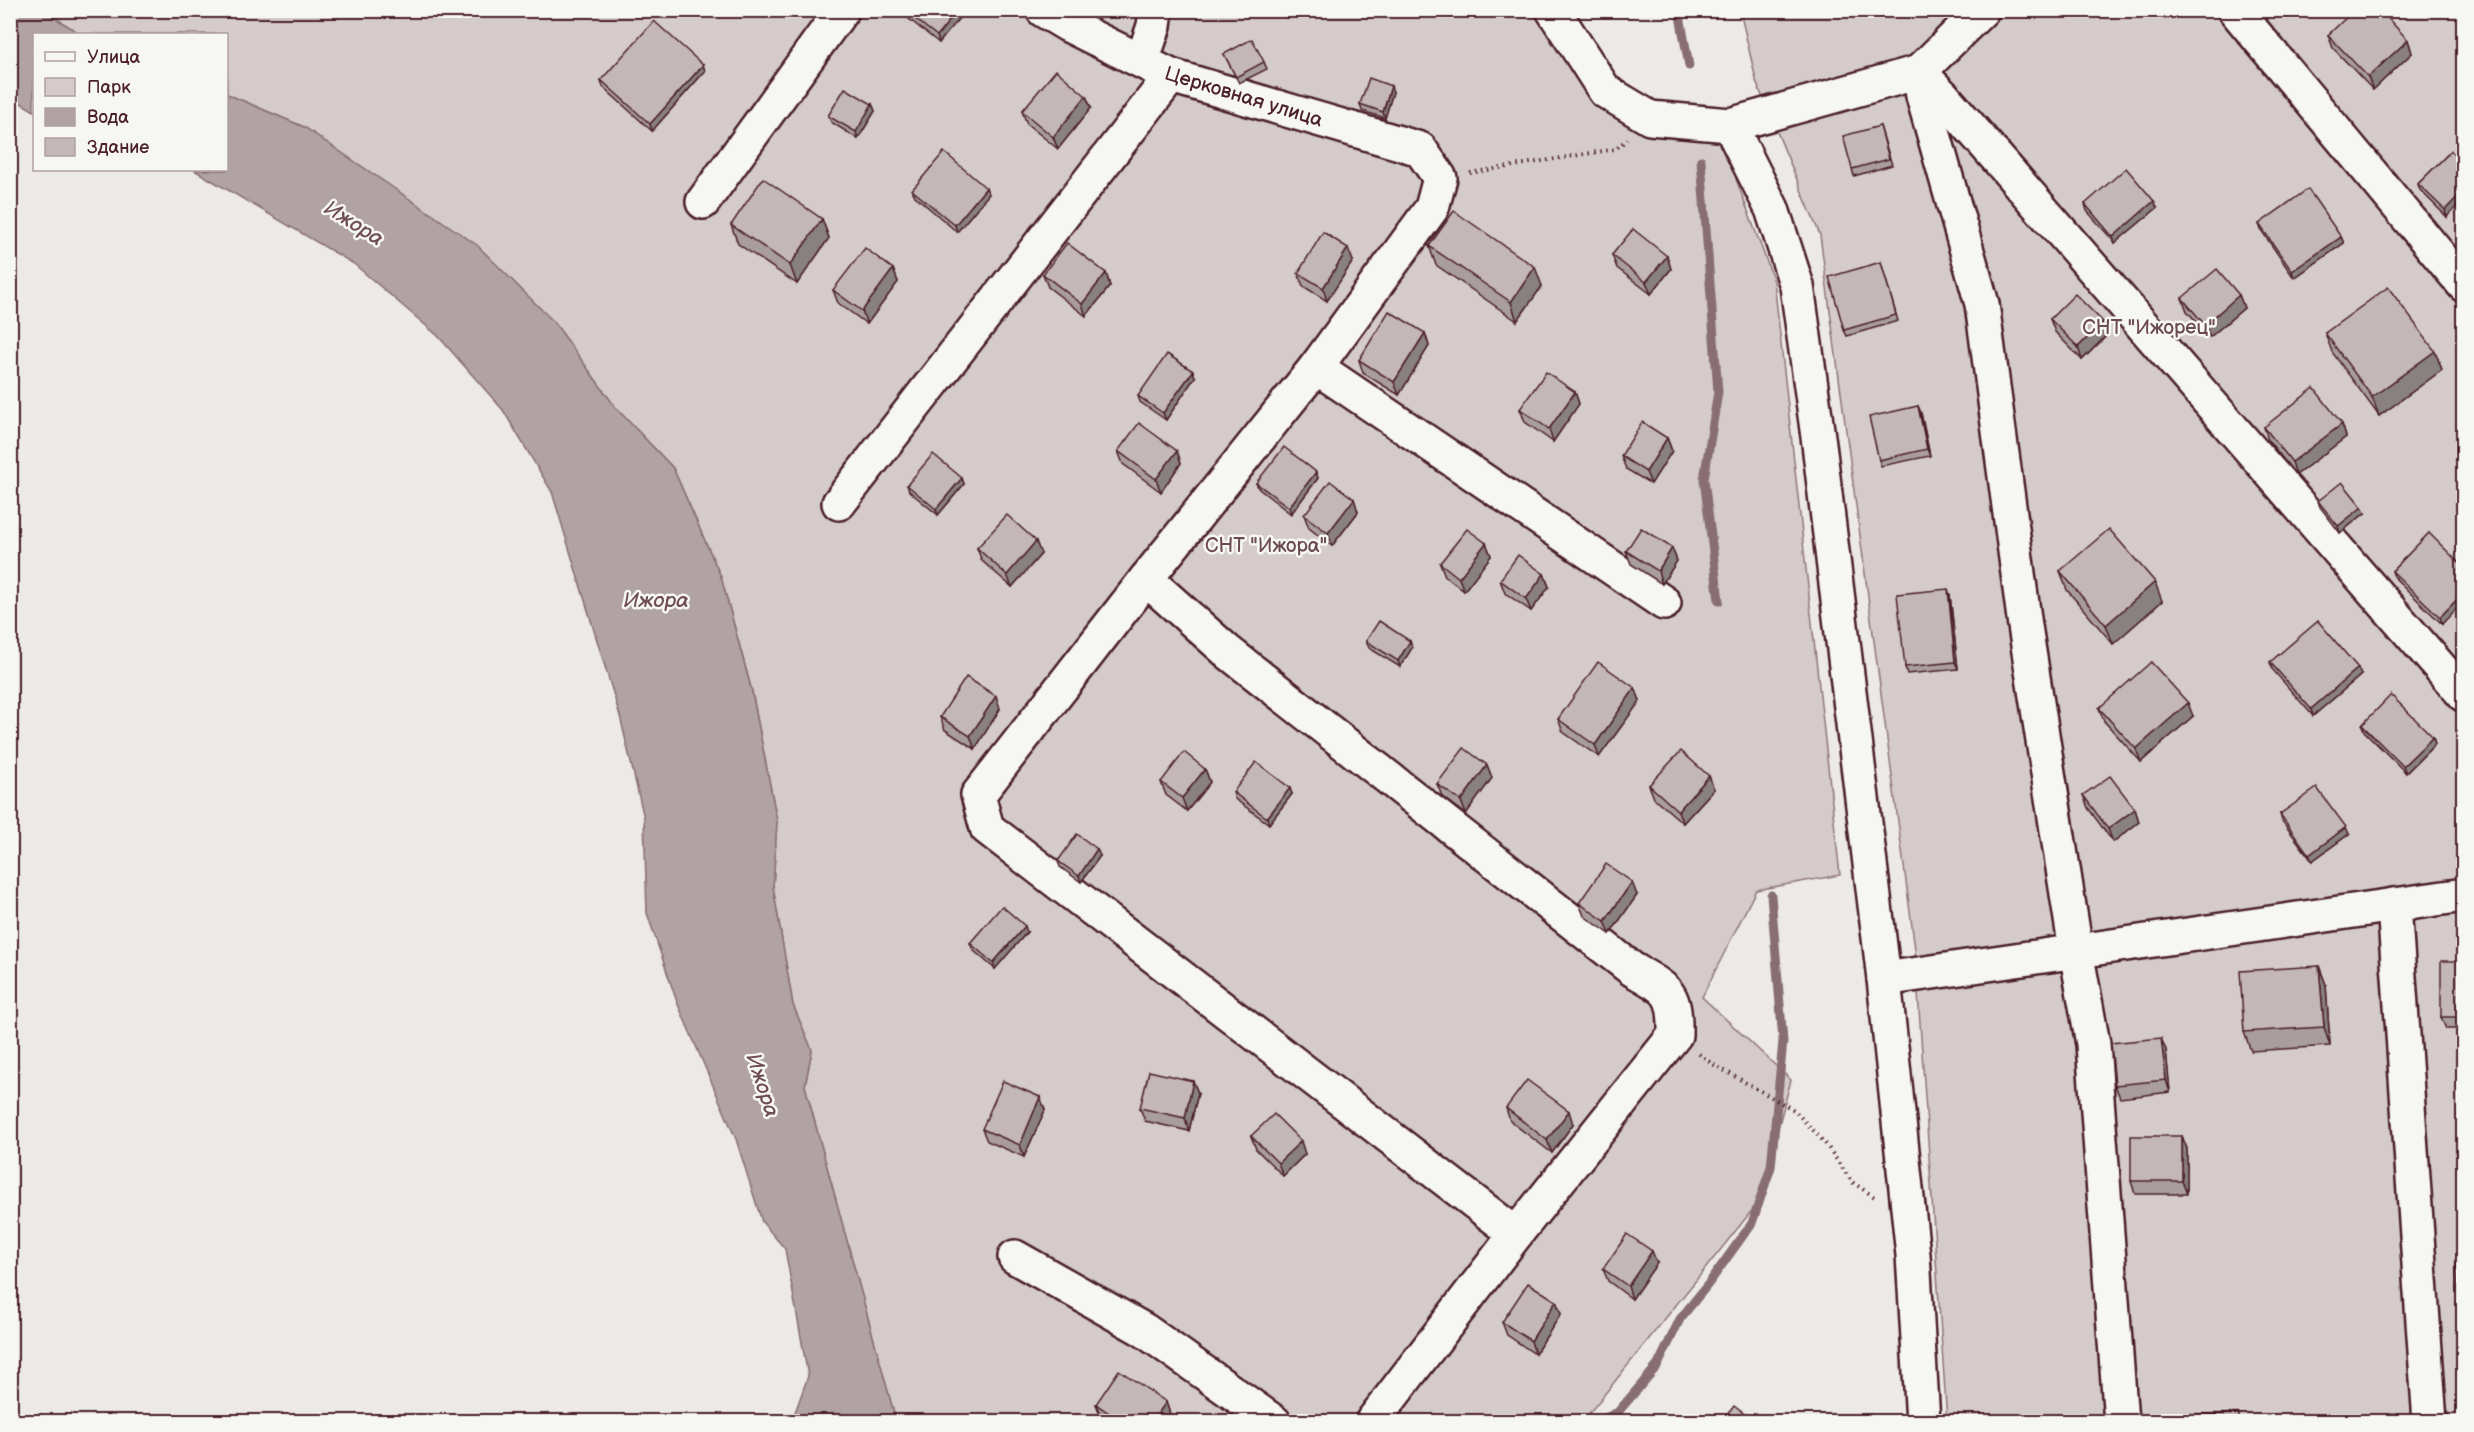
<svg xmlns="http://www.w3.org/2000/svg" width="2474" height="1432" viewBox="0 0 2474 1432" font-family="'Balsamiq Sans',sans-serif">
  <style>
    .green { fill: #d4cbca; stroke: #8f757a; stroke-width: 1.5 }
    .water { fill: #b1a2a3; stroke: #886e73; stroke-width: 1.5 }
    .lines { fill: none; stroke-linecap: round; stroke-linejoin: round }
    .stream { stroke: #886e73; stroke-width: 9 }
    .minor-casing { stroke: #4a1f2b; stroke-width: 38 }
    .path { stroke: #4a1f2b; stroke-width: 4; stroke-dasharray: 1.5 4.5; stroke-linecap: butt }
    .minor { stroke: #f6f6f2; stroke-width: 33 }
    .wall { fill: #a99d9d; stroke: #4a1f2b; stroke-width: 1.5 }
    .shaded-wall { fill: #898080; stroke: #4a1f2b; stroke-width: 1.5 }
    .building { fill: #c4b7b7; stroke: #4a1f2b; stroke-width: 1.5 }
    .labels { text-anchor: middle; stroke-width: 5; stroke-linejoin: round; paint-order: stroke }
    .street-label { font-size: 20px; fill: #4a1f2b; stroke: #f6f6f2 }
    .park-label { font-size: 20px; fill: #6c4a53; stroke: #f6f6f2 }
    .water-label { font-size: 21px; font-style: italic; fill: #6e4d55; stroke: #f6f6f2 }
  </style>
  <rect width="100%" height="100%" fill="#ece9e6"/>
  <filter id="ink" filterUnits="userSpaceOnUse"><feTurbulence type="fractalNoise" baseFrequency=".0167" numOctaves="2"/><feDisplacementMap in="SourceGraphic" scale="12" xChannelSelector="R" yChannelSelector="G"/><feConvolveMatrix kernelMatrix="1 2 1 2 8 2 1 2 1" color-interpolation-filters="sRGB"/></filter>
  <g filter="url(#ink)">
    <!-- green -->
    <g class="green">
      <path d="M45 11H1553L1605 91 1730 125 1736 179 1774 281 1840 875 1756 890 1702 997 1791 1080 1758 1203 1583 1421H896L805 1086 812 1050 793 1005 773 887 777 821 752 691 721 577 673 468 616 408 554 322 379 180 304 127 227 94 226 34H80Z"/>
      <path d="M1740 11H2463V1421H1947L1915 949 1820 235 1757 84Z"/>
    </g>
    <!-- water -->
    <g class="water">
      <path d="M11 10 45 11 80 34H34V111L11 97Z"/>
      <path d="M227 94 304 127 477 245 554 322 616 408 673 468 721 577 752 692 777 821 773 887 793 1005 812 1050 805 1086 896 1421H792L808 1376 785 1249 762 1222 736 1139 677 1002 647 913 644 818 620 716 552 492 503 410 438 336 354 264 194 170H226Z"/>
    </g>
    <g class="lines">
      <!-- stream -->
      <g class="stream">
        <path d="M1679 10 1689 66"/>
        <path d="M1701 160 1718 392 1704 479 1719 601"/>
        <path d="M1597 1422 1618 1412 1658 1365 1680 1319 1709 1283 1752 1223 1771 1167 1783 1041 1771 895"/>
      </g>
      <!-- minor casing -->
      <g class="minor-casing">
        <g id="minor">
          <path d="M1043 10 1068 25 1171 76 1420 149 1440 178 1432 208 1316 367 1146 579 978 795 987 828 1516 1234"/>
          <path d="M1553 10 1605 91 1650 118 1730 125 1919 72 1982 10"/>
          <path d="M2235 10 2464 285"/>
          <path d="M1142 61 1154 26 1156 10"/>
          <path d="M1919 72 1923 96 1982 304 2025 626 2076 951 2093 1044 2121 1422"/>
          <path d="M1919 72 1944 97 2464 695"/>
          <path d="M1730 125 1772 209 1797 286 1819 444 1884 979 1913 1255 1923 1422"/>
          <path d="M703 202 842 10"/>
          <path d="M1316 367 1664 603"/>
          <path d="M839 503 1171 76"/>
          <path d="M1146 579 1228 652 1632 969C1668 990 1676 991 1675 1035L1516 1234 1372 1422"/>
          <path d="M2394 905 2430 1422"/>
          <path d="M1884 979 2464 895"/>
          <path d="M1015 1257 1144 1330 1274 1422"/>
        </g>
      </g>
      <!-- path -->
      <g class="path">
        <path d="M1470 173 1616 149 1627 139"/>
        <path d="M1699 1054 1711 1063 1794 1110 1825 1143 1852 1182 1876 1198"/>
      </g>
      <!-- minor -->
      <use href="#minor" class="minor"/>
    </g>
    <!-- wall -->
    <g class="wall">
      <path d="M493 10H501L495 14Z"/>
      <path d="M902 10H957L960 17 939 43 904 15Z"/>
      <path d="M2328 35 2408 40 2412 53 2373 90 2333 48Z"/>
      <path d="M1224 54 1264 62 1267 69 1239 83Z"/>
      <path d="M703 65 705 71 652 131 603 87 601 80Z"/>
      <path d="M1393 92 1385 118 1362 111 1360 104Z"/>
      <path d="M1086 96 1091 108 1058 149 1027 124 1022 111Z"/>
      <path d="M872 104 875 111 858 139 831 122 828 116Z"/>
      <path d="M1880 126 1892 165 1854 176 1852 169Z"/>
      <path d="M2451 151 2447 217 2420 190 2418 184Z"/>
      <path d="M986 188 989 194 957 232 915 196 912 190Z"/>
      <path d="M2085 204 2157 208 2115 243 2087 211Z"/>
      <path d="M822 219 829 238 797 284 738 244 731 225Z"/>
      <path d="M2259 224 2341 237 2344 243 2294 278 2261 230Z"/>
      <path d="M1429 246 1542 286 1517 321 1436 265Z"/>
      <path d="M1612 255 1667 256 1671 269 1651 294 1617 268Z"/>
      <path d="M1353 261 1327 301 1303 286 1298 273Z"/>
      <path d="M1881 262 1898 321 1847 336 1844 330Z"/>
      <path d="M893 269 898 282 867 324 838 303 833 290Z"/>
      <path d="M1106 273 1110 286 1086 316 1048 287 1043 274Z"/>
      <path d="M2239 295 2244 308 2210 337 2187 311 2182 298Z"/>
      <path d="M2050 319 2103 322 2108 334 2082 360 2055 332Z"/>
      <path d="M1425 333 1429 346 1399 395 1363 373 1359 360Z"/>
      <path d="M2325 333 2435 351 2442 370 2379 416 2332 352Z"/>
      <path d="M1195 377 1166 420 1140 402 1138 396Z"/>
      <path d="M1575 392 1579 404 1553 442 1525 422 1520 409Z"/>
      <path d="M1918 406 1921 413 1930 456 1881 466 1879 460Z"/>
      <path d="M2342 424 2346 437 2296 475 2268 440 2264 427Z"/>
      <path d="M1667 438 1672 451 1651 484 1626 469 1621 456Z"/>
      <path d="M1118 451H1177L1181 463 1161 492 1123 464Z"/>
      <path d="M1316 472 1318 478 1291 514 1259 489 1256 483Z"/>
      <path d="M962 478 964 484 938 515 909 491 907 485Z"/>
      <path d="M1354 499 1358 512 1332 546 1309 528 1304 515Z"/>
      <path d="M2318 501 2365 513 2340 533 2320 507Z"/>
      <path d="M2429 533 2442 624 2394 577 2392 571Z"/>
      <path d="M1486 543 1491 556 1464 591 1445 576 1440 563Z"/>
      <path d="M977 548 1041 554 1012 587 982 561Z"/>
      <path d="M1672 548 1677 561 1662 584 1631 564 1626 551Z"/>
      <path d="M2060 571 2162 601 2113 644 2067 590Z"/>
      <path d="M1544 574 1549 587 1531 611 1505 593 1500 580Z"/>
      <path d="M1950 595 1958 669 1907 674 1905 667Z"/>
      <path d="M1366 641H1410L1412 648 1400 667 1369 648Z"/>
      <path d="M2270 662 2361 675 2313 716 2272 669Z"/>
      <path d="M1635 688 1640 701 1599 757 1563 732 1558 719Z"/>
      <path d="M996 696 1000 709 975 749 945 730 940 717Z"/>
      <path d="M2099 708 2193 716 2141 762 2104 721Z"/>
      <path d="M2362 725 2433 737 2435 744 2406 773 2364 731Z"/>
      <path d="M1487 765 1492 778 1466 814 1442 796 1437 784Z"/>
      <path d="M1205 769 1210 782 1187 811 1166 795 1161 782Z"/>
      <path d="M1709 776 1714 789 1683 823 1654 798 1649 785Z"/>
      <path d="M1233 792 1292 794 1269 824 1235 799Z"/>
      <path d="M2083 795 2135 809 2139 822 2113 842 2088 808Z"/>
      <path d="M2280 814 2349 834 2312 861 2282 821Z"/>
      <path d="M1100 856 1081 882 1060 867 1058 861Z"/>
      <path d="M1637 895 1610 934 1584 916 1579 903Z"/>
      <path d="M1027 932 995 969 973 950 970 943Z"/>
      <path d="M2463 961V1029H2446L2441 1017Z"/>
      <path d="M2319 966 2326 985 2330 1046 2251 1051 2244 1032Z"/>
      <path d="M2166 1050 2170 1092 2120 1098 2115 1085Z"/>
      <path d="M1193 1081 1198 1093 1189 1131 1145 1121 1140 1108Z"/>
      <path d="M1040 1097 1045 1110 1024 1157 987 1141 982 1129Z"/>
      <path d="M1506 1108 1573 1124 1552 1153 1510 1121Z"/>
      <path d="M1251 1136 1305 1154 1283 1176 1256 1149Z"/>
      <path d="M2182 1136 2187 1149V1194H2135L2131 1181Z"/>
      <path d="M1657 1263 1632 1299 1608 1281 1603 1269Z"/>
      <path d="M2463 1263V1319L2460 1310Z"/>
      <path d="M1556 1301 1561 1314 1535 1354 1507 1335 1502 1322Z"/>
      <path d="M1166 1402 1170 1414 1166 1422H1108L1101 1417 1096 1404Z"/>
    </g>
    <!-- shaded-wall -->
    <g class="shaded-wall">
      <path d="M1779 10H1786L1781 15Z"/>
      <path d="M957 11 960 17 939 43 937 36Z"/>
      <path d="M2408 40 2412 53 2373 90 2368 77Z"/>
      <path d="M703 65 705 71 652 131 650 124Z"/>
      <path d="M1391 86 1393 92 1385 118 1383 112Z"/>
      <path d="M1086 96 1091 108 1058 149 1053 137Z"/>
      <path d="M872 104 875 111 858 139 856 132Z"/>
      <path d="M986 188 989 194 957 232 955 225Z"/>
      <path d="M2463 191V200L2447 217 2445 210Z"/>
      <path d="M2154 201 2157 208 2115 243 2113 237Z"/>
      <path d="M822 219 829 238 797 284 790 265Z"/>
      <path d="M2341 237 2344 243 2294 278 2292 271Z"/>
      <path d="M1348 248 1353 261 1327 301 1323 288Z"/>
      <path d="M1667 256 1671 269 1651 294 1646 282Z"/>
      <path d="M1535 267 1542 286 1517 321 1511 302Z"/>
      <path d="M893 269 898 282 867 324 862 311Z"/>
      <path d="M1106 273 1110 286 1086 316 1082 304Z"/>
      <path d="M2239 295 2244 308 2210 337 2205 325Z"/>
      <path d="M2103 322 2108 334 2082 360 2078 347Z"/>
      <path d="M1425 333 1429 346 1399 395 1394 382Z"/>
      <path d="M2435 351 2442 370 2379 416 2372 397Z"/>
      <path d="M1193 371 1195 377 1166 420 1163 413Z"/>
      <path d="M1575 392 1579 404 1553 442 1549 429Z"/>
      <path d="M1918 406 1921 413 1930 456 1927 449Z"/>
      <path d="M2342 424 2346 437 2296 475 2292 462Z"/>
      <path d="M1667 438 1672 451 1651 484 1646 472Z"/>
      <path d="M1177 451 1181 463 1161 492 1156 479Z"/>
      <path d="M1316 472 1318 478 1291 514 1289 507Z"/>
      <path d="M962 478 964 484 938 515 936 509Z"/>
      <path d="M1354 499 1358 512 1332 546 1328 533Z"/>
      <path d="M2362 507 2365 513 2340 533 2338 526Z"/>
      <path d="M1036 541 1041 554 1012 587 1007 575Z"/>
      <path d="M1486 543 1491 556 1464 591 1459 578Z"/>
      <path d="M1672 548 1677 561 1662 584 1658 571Z"/>
      <path d="M1544 574 1549 587 1531 611 1526 599Z"/>
      <path d="M2155 582 2162 601 2113 644 2106 625Z"/>
      <path d="M1948 589 1950 595 1958 669 1955 662Z"/>
      <path d="M2463 593V602L2442 624 2440 617Z"/>
      <path d="M1410 641 1412 648 1400 667 1398 661Z"/>
      <path d="M2358 668 2361 675 2313 716 2311 709Z"/>
      <path d="M1635 688 1640 701 1599 757 1595 745Z"/>
      <path d="M996 696 1000 709 975 749 970 736Z"/>
      <path d="M2188 703 2193 716 2141 762 2136 749Z"/>
      <path d="M2433 737 2435 744 2406 773 2403 766Z"/>
      <path d="M1487 765 1492 778 1466 814 1461 801Z"/>
      <path d="M1205 769 1210 782 1187 811 1182 798Z"/>
      <path d="M1709 776 1714 789 1683 823 1678 811Z"/>
      <path d="M1290 788 1292 794 1269 824 1267 818Z"/>
      <path d="M2135 809 2139 822 2113 842 2108 829Z"/>
      <path d="M2346 827 2349 834 2312 861 2309 855Z"/>
      <path d="M1097 849 1100 856 1081 882 1079 876Z"/>
      <path d="M1632 882 1637 895 1610 934 1605 921Z"/>
      <path d="M1025 926 1027 932 995 969 993 963Z"/>
      <path d="M2319 966 2326 985 2330 1046 2324 1027Z"/>
      <path d="M2161 1038 2166 1050 2170 1092 2166 1080Z"/>
      <path d="M1193 1081 1198 1093 1189 1131 1185 1118Z"/>
      <path d="M1040 1097 1045 1110 1024 1157 1020 1145Z"/>
      <path d="M1569 1111 1573 1124 1552 1153 1547 1140Z"/>
      <path d="M2182 1136 2187 1149V1194L2182 1181Z"/>
      <path d="M1301 1141 1305 1154 1283 1176 1278 1163Z"/>
      <path d="M1652 1251 1657 1263 1632 1299 1628 1286Z"/>
      <path d="M1556 1301 1561 1314 1535 1354 1531 1341Z"/>
      <path d="M1166 1402 1170 1414 1166 1422H1152Z"/>
    </g>
    <!-- building -->
    <g class="building">
      <path d="M904 10H957V11L937 36Z"/>
      <path d="M2354 10H2380L2408 40 2368 77 2328 35Z"/>
      <path d="M654 21 703 65 650 124 601 80Z"/>
      <path d="M1252 39 1264 62 1236 77 1224 54Z"/>
      <path d="M1056 70 1086 96 1053 137 1022 111Z"/>
      <path d="M1369 78 1391 86 1383 112 1360 104Z"/>
      <path d="M845 88 872 104 856 132 828 116Z"/>
      <path d="M1880 126 1889 159 1852 169 1843 136Z"/>
      <path d="M2451 151 2463 163V191L2445 210 2418 184Z"/>
      <path d="M944 152 986 188 955 225 912 190Z"/>
      <path d="M2126 168 2154 201 2113 237 2085 204Z"/>
      <path d="M763 178 822 219 790 265 731 225Z"/>
      <path d="M2308 189 2341 237 2292 271 2259 224Z"/>
      <path d="M1454 211 1535 267 1511 302 1429 246Z"/>
      <path d="M1633 229 1667 256 1646 282 1612 255Z"/>
      <path d="M1323 232 1348 248 1323 288 1298 273Z"/>
      <path d="M1067 243 1106 273 1082 304 1043 274Z"/>
      <path d="M865 248 893 269 862 311 833 290Z"/>
      <path d="M1881 262 1896 315 1844 330 1829 277Z"/>
      <path d="M2217 269 2239 295 2205 325 2182 298Z"/>
      <path d="M2388 287 2435 351 2372 397 2325 333Z"/>
      <path d="M2075 294 2103 322 2078 347 2050 319Z"/>
      <path d="M1389 311 1425 333 1394 382 1359 360Z"/>
      <path d="M1167 354 1193 371 1163 413 1138 396Z"/>
      <path d="M1546 372 1575 392 1549 429 1520 409Z"/>
      <path d="M2314 388 2342 424 2292 462 2264 427Z"/>
      <path d="M1918 406 1927 449 1879 460 1869 417Z"/>
      <path d="M1642 422 1667 438 1646 472 1621 456Z"/>
      <path d="M1139 423 1177 451 1156 479 1118 451Z"/>
      <path d="M1284 447 1316 472 1289 507 1256 483Z"/>
      <path d="M933 454 962 478 936 509 907 485Z"/>
      <path d="M1330 481 1354 499 1328 533 1304 515Z"/>
      <path d="M2342 482 2362 507 2338 526 2318 501Z"/>
      <path d="M1007 515 1036 541 1007 575 977 548Z"/>
      <path d="M1641 528 1672 548 1658 571 1626 551Z"/>
      <path d="M1467 529 1486 543 1459 578 1440 563Z"/>
      <path d="M2109 529 2155 582 2106 625 2060 571Z"/>
      <path d="M2429 533 2463 567V593L2440 617 2392 571Z"/>
      <path d="M1518 555 1544 574 1526 599 1500 580Z"/>
      <path d="M1948 589 1955 662 1905 667 1897 594Z"/>
      <path d="M1379 621 1410 641 1398 661 1366 641Z"/>
      <path d="M2318 621 2358 668 2311 709 2270 662Z"/>
      <path d="M1598 662 1635 688 1595 745 1558 719Z"/>
      <path d="M2151 662 2188 703 2136 749 2099 708Z"/>
      <path d="M966 677 996 696 970 736 940 717Z"/>
      <path d="M2391 695 2433 737 2403 766 2362 725Z"/>
      <path d="M1464 748 1487 765 1461 801 1437 784Z"/>
      <path d="M1681 751 1709 776 1678 811 1649 785Z"/>
      <path d="M1184 752 1205 769 1182 798 1161 782Z"/>
      <path d="M1256 762 1290 788 1267 818 1233 792Z"/>
      <path d="M2110 776 2135 809 2108 829 2083 795Z"/>
      <path d="M2317 788 2346 827 2309 855 2280 814Z"/>
      <path d="M1077 834 1097 849 1079 876 1058 861Z"/>
      <path d="M1606 864 1632 882 1605 921 1579 903Z"/>
      <path d="M1002 906 1025 926 993 963 970 943Z"/>
      <rect x="2441" y="961" width="22" height="56"/>
      <path d="M2319 966 2324 1027 2244 1032 2240 971Z"/>
      <path d="M2161 1038 2166 1080 2115 1085 2111 1043Z"/>
      <path d="M1149 1071 1193 1081 1185 1118 1140 1108Z"/>
      <path d="M1527 1080 1569 1111 1547 1140 1506 1108Z"/>
      <path d="M1003 1081 1040 1097 1020 1145 982 1129Z"/>
      <path d="M1274 1114 1301 1141 1278 1163 1251 1136Z"/>
      <rect x="2131" y="1136" width="51" height="45"/>
      <path d="M1627 1234 1652 1251 1628 1286 1603 1269Z"/>
      <path d="M2463 1263V1310H2460L2456 1264Z"/>
      <path d="M1528 1283 1556 1301 1531 1341 1502 1322Z"/>
      <path d="M1119 1370 1166 1402 1152 1422H1122L1096 1404Z"/>
      <path d="M1734 1406 1755 1422H1722Z"/>
      <rect x="2170" y="1414" width="69" height="8"/>
    </g>
  </g>
  <g class="labels">
    <!-- street labels -->
    <g class="street-label">
      <text transform="translate(1244 96) rotate(17)" y="7">Церковная улица</text>
    </g>
    <!-- park labels -->
    <g class="park-label">
      <text x="2149" y="334">СНТ "Ижорец"</text>
      <text x="1266" y="552">СНТ "Ижора"</text>
    </g>
    <!-- water labels -->
    <g class="water-label">
      <text transform="translate(354 223) rotate(32)" y="7">Ижора</text>
      <text x="656" y="607">Ижора</text>
      <text transform="translate(763 1085) rotate(72)" y="7">Ижора</text>
    </g>
  </g>
  <!-- margin -->
  <rect width="2474" height="1432" fill="none" stroke="#f6f6f2" stroke-width="36"/>
  <rect x="18" y="18" width="2438" height="1396" fill="none" stroke="#4a1f2b" stroke-width="2" filter="url(#ink)"/>
  <!-- legend -->
  <rect x="33" y="33" width="195" height="138" fill="#f6f6f2" stroke="#b1a0a2" stroke-width="1.5"/>
  <rect x="45" y="52" width="30" height="9" fill="#f6f6f2" stroke="#b1a0a2" stroke-width="1.5"/>
  <text x="87" y="63" font-size="18" fill="#4a1f2b">Улица</text>
  <rect x="45" y="78" width="30" height="18" fill="#d4cbca" stroke="#b1a0a2" stroke-width="1.5"/>
  <text x="87" y="93" font-size="18" fill="#4a1f2b">Парк</text>
  <rect x="45" y="108" width="30" height="18" fill="#b1a2a3" stroke="#b1a0a2" stroke-width="1.5"/>
  <text x="87" y="123" font-size="18" fill="#4a1f2b">Вода</text>
  <rect x="45" y="138" width="30" height="18" fill="#c4b7b7" stroke="#b1a0a2" stroke-width="1.5"/>
  <text x="87" y="153" font-size="18" fill="#4a1f2b">Здание</text>
</svg>
